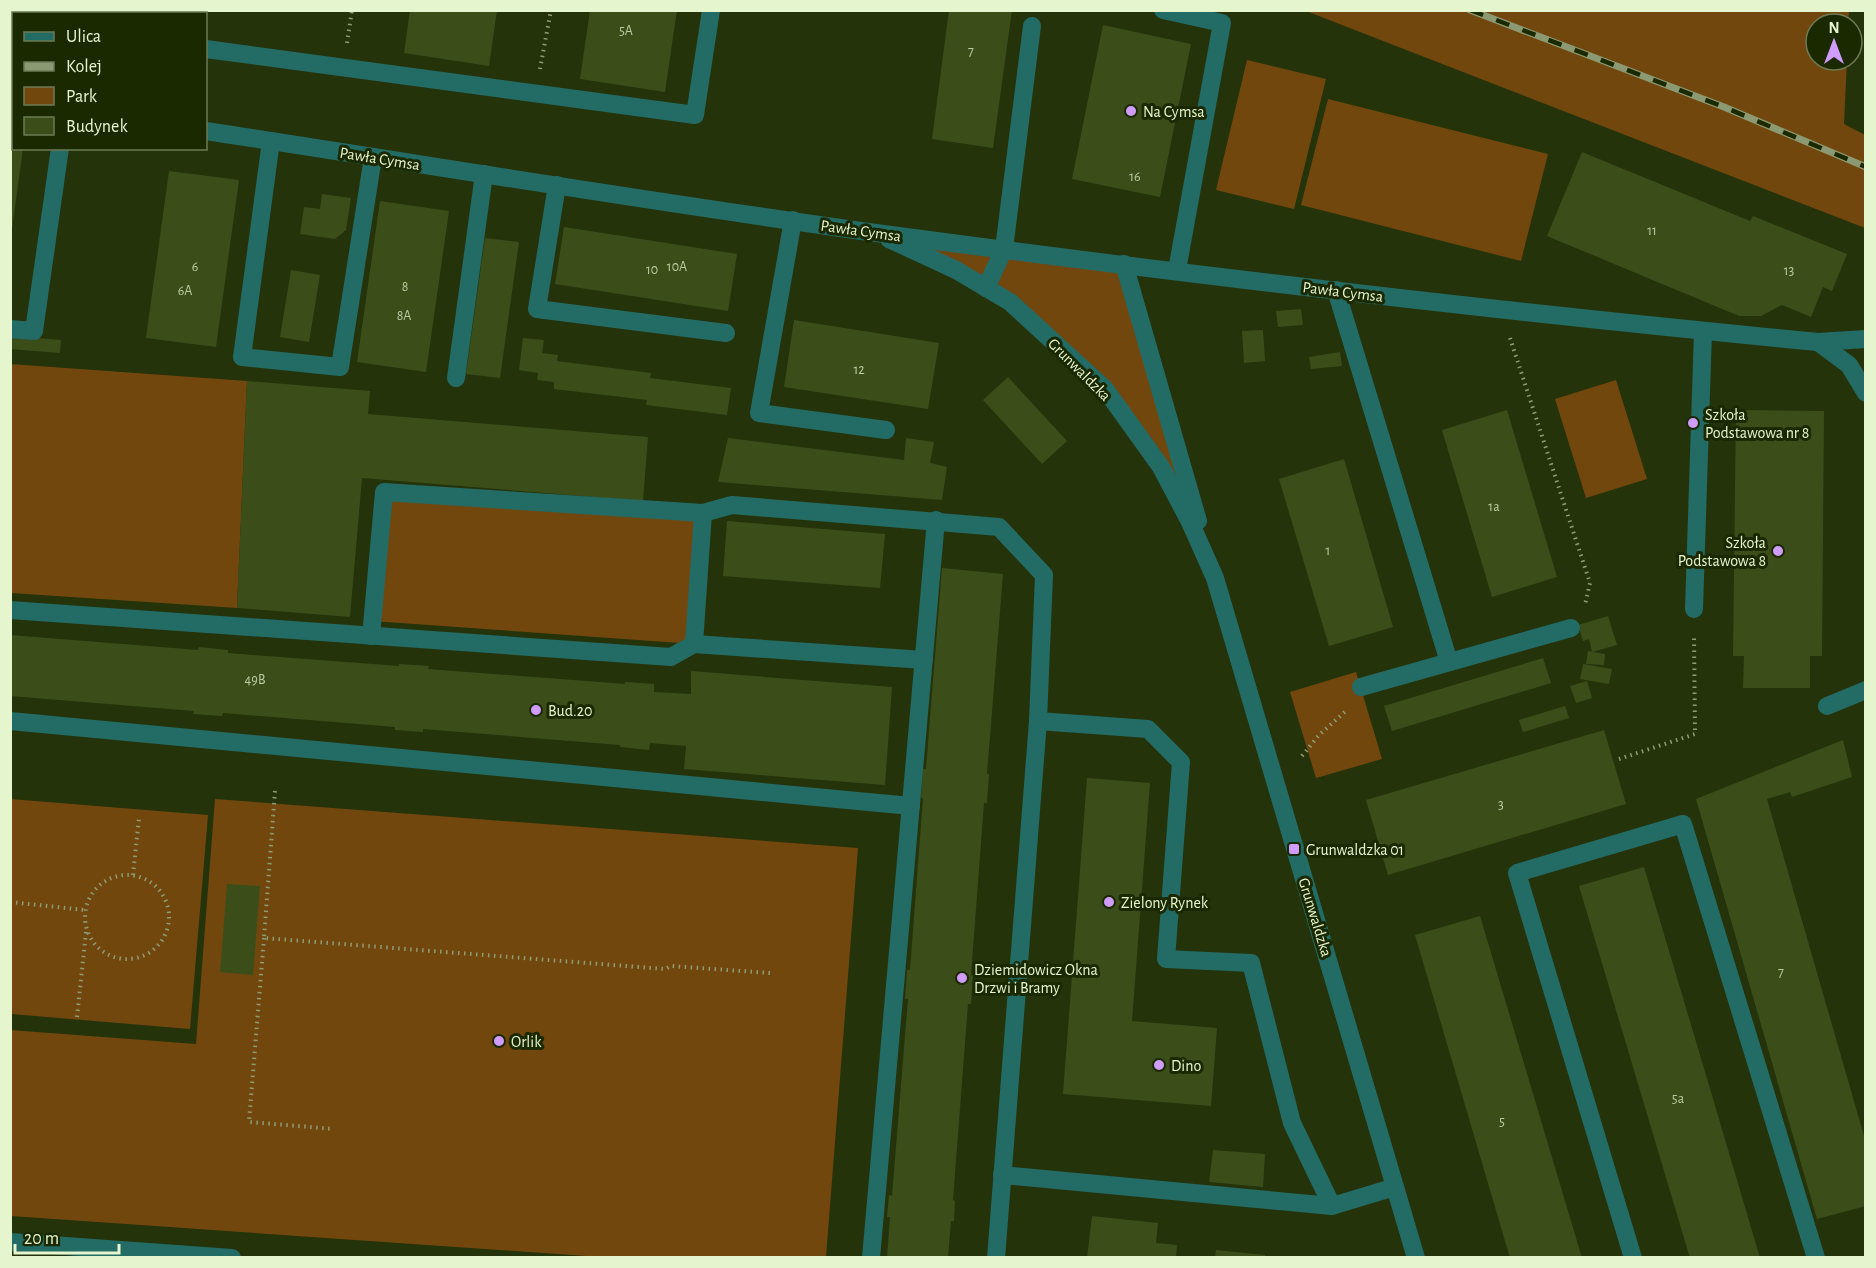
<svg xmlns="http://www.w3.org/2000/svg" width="1876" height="1268" viewBox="0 0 1876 1268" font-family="'Alegreya Sans',sans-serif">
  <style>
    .green { fill: #72470e }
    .building { fill: #3b4e19 }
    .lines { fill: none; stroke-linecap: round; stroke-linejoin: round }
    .path { stroke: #8d9d75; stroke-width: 4; stroke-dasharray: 1.5 4.5; stroke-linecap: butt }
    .minor { stroke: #236b65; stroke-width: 18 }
    .rail-casing { stroke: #8b9a72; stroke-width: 7 }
    .rail { stroke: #1b2901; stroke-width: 4.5; stroke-dasharray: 14; stroke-linecap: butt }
    .poi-dot { fill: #d09dff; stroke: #1b2901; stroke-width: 2 }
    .labels { text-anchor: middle; stroke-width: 6; stroke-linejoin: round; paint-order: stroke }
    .number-label { font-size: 14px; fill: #bacca2 }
    .poi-label { font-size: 16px; fill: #e5f6cf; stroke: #1b2901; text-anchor: start }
    .street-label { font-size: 16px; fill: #e5f6cf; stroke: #1b2901 }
  </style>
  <rect width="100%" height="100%" fill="#25330a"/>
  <!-- green -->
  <g class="green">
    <path d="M1306 11H1849L1848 24H1816V60H1847L1844 124 1865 135V228Z"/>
    <path d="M1247 60 1326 79 1294 209 1216 190Z"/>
    <path d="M1328 99 1548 154 1521 261 1301 205Z"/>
    <path d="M874 232 1124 264 1190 522 1105 389 1010 302Z"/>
    <path d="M10 364 247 381 237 608 11 593Z"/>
    <path d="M1616 380 1647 479 1586 498 1555 399Z"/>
    <path d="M384 492 703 513 694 644 372 621Z"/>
    <path d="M1356 672 1382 759 1316 778 1290 692Z"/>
    <path d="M10 799 208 815 190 1029 11 1014Z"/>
    <path d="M215 799 858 848 826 1257H601L11 1216 10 1030 196 1044Z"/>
  </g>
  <!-- building -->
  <g class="building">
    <path d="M410 10H497L489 66 404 53Z"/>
    <path d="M590 10H677L665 92 580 79Z"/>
    <path d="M949 10H1012L993 148 932 139Z"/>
    <path d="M1103 25 1191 44 1160 197 1072 179Z"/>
    <path d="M10 148 23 149 12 229 10 228Z"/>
    <path d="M1582 152 1750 221 1753 216 1847 254 1832 291 1823 287 1811 317 1782 305 1761 316H1739L1547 236Z"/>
    <path d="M169 171 239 180 216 347 146 338Z"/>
    <path d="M322 194 351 198 346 230 335 239 300 234 304 207 320 209Z"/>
    <path d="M380 201 449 211 426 372 357 362Z"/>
    <path d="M564 227 737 254 728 311 555 284Z"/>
    <path d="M485 238 519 242 500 378 466 374Z"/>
    <path d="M291 270 320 275 309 342 280 337Z"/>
    <path d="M1301 309 1303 325 1278 327 1276 311Z"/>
    <path d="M794 320 939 343 928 409 784 387Z"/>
    <path d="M1263 330 1265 361 1244 363 1242 331Z"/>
    <path d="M10 336 61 340 60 353 10 349Z"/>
    <path d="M523 338 544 340 542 353 558 355 557 361 651 373 650 378 731 388 727 415 646 405 647 400 554 389V382L537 380 538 373 519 370Z"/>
    <path d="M1340 352 1342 366 1311 369 1309 357Z"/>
    <path d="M1008 377 1067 441 1042 464 983 400Z"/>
    <path d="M247 381 370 391 368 414 648 437 643 501 362 478 350 617 237 608Z"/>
    <path d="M1507 410 1557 577 1492 597 1442 430Z"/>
    <path d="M1736 410 1824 411 1822 656H1810V688H1743L1744 656H1733Z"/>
    <path d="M728 438 904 460 906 438 934 442 930 463 947 467 942 500 718 482Z"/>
    <path d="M1344 459 1393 627 1329 646 1279 479Z"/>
    <path d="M727 521 885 534 880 588 723 576Z"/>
    <path d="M942 568 1003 574 987 774H989L987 803H984L971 975H973L971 1004H968L953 1200 955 1201 954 1221H951L948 1258H887L890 1217H887L889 1195 892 1196 908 999H905L907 970H910L923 798H921L923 769H926Z"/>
    <path d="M1608 616 1617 645 1592 652 1589 639 1583 641 1578 625Z"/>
    <path d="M10 635 198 650 199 647 228 650V653L399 666V664L429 666 428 669 625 684V682L654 684V692L691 694V671L892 687 885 785 684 769 686 746 650 743 649 750 620 747V745L423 729V732L395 730V727L223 713 222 716 193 714 194 711 10 696Z"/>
    <path d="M1588 651 1605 654 1604 665 1586 664Z"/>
    <path d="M1543 658 1551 683 1392 731 1384 706Z"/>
    <path d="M1583 664 1612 669 1609 684 1580 679Z"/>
    <path d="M1587 681 1592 698 1576 703 1570 686Z"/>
    <path d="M1565 706 1569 718 1523 732 1519 720Z"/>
    <path d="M1604 730 1626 804 1388 875 1366 800Z"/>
    <path d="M1843 740 1852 777 1792 797 1790 792 1767 799 1866 1143V1206L1817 1219 1696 799Z"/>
    <path d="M1087 778 1150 783 1132 1021 1217 1028 1211 1106 1063 1094Z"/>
    <path d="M1644 867 1711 1092 1760 1258H1690L1579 886Z"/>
    <path d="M227 884 260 886 253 975 220 972Z"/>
    <path d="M1480 916 1582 1258H1510L1415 935Z"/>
    <path d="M1213 1150 1265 1154 1263 1187 1209 1182Z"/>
    <path d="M1092 1216 1158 1223 1156 1243 1177 1245 1176 1258H1087Z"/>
    <path d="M1216 1250 1265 1255V1258H1215Z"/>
  </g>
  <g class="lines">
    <!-- path -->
    <g class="path">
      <path d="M94 10 114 14"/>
      <path d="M347 43 352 10"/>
      <path d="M540 69 551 10"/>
      <path d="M1510 338 1590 583 1585 605"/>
      <path d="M1302 756 1319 735 1347 710"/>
      <path d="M1619 759 1695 734 1694 634"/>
      <path d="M275 791 264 938 665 969 671 966 770 973"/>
      <circle cx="127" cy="917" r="42"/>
      <path d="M133 875 139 818"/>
      <path d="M10 902 85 910"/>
      <path d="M264 938 249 1122 333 1129"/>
      <path d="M77 1017 86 932"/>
    </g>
    <!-- minor -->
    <g class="minor">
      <path d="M1163 10 1222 23 1177 270"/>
      <path d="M10 21H14"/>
      <path d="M206 49 695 115 711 10"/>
      <path d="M10 102H14"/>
      <path d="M206 131C429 165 652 202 876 233 1190 275 1504 312 1818 342L1866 339"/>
      <path d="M271 141 242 357 340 367 373 157"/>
      <path d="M557 185 537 309 726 333"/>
      <path d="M793 220 759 413 886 430"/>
      <path d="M889 239 956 270 1010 302 1105 389 1161 467 1190 522 1215 578 1416 1258"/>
      <path d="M1124 264 1198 521"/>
      <path d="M986 288 1004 249 1032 26"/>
      <path d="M1336 290 1449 662"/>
      <path d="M10 329 34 331 60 148"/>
      <path d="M1818 342 1849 365 1866 393"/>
      <path d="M456 378 484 174"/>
      <path d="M1694 609 1703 331"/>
      <path d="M10 610 671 657 694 644 924 660"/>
      <path d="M371 636 384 492 703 513 732 505 999 527 1044 575 1038 721 996 1258"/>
      <path d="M694 644 703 513"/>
      <path d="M1361 687 1571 628"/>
      <path d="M1827 706 1866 690"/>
      <path d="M10 721 911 806"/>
      <path d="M1038 721 1148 729 1181 762 1166 959 1251 963 1292 1123 1332 1206"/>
      <path d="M1002 1175 1332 1206 1395 1187"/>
      <path d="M10 1242 232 1258"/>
      <path d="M871 1258 936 520"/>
      <path d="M1633 1258 1517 873 1683 824 1816 1258"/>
    </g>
    <!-- rail casing -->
    <g class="rail-casing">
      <path id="rail" d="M1470 10 1724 107 1866 167"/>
    </g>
    <!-- rail -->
    <use href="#rail" class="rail"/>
  </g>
  <!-- markers -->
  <g class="poi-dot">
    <circle cx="1131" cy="111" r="6"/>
    <circle cx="1693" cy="423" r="6"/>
    <circle cx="1778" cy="551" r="6"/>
    <circle cx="536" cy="710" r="6"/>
    <rect x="1288" y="843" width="12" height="12" rx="3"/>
    <circle cx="1109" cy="902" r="6"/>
    <circle cx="962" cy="978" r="6"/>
    <circle cx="499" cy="1041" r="6"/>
    <circle cx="1159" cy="1065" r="6"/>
  </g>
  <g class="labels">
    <!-- number labels -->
    <g class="number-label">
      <text x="626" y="35">5A</text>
      <text x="971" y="55">7</text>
      <text x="1135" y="181">16</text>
      <text x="1652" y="235">11</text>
      <text x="195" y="271">6</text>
      <text x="677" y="271">10A</text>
      <text x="652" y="274">10</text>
      <text x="1789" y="275">13</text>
      <text x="405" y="291">8</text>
      <text x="185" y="295">6A</text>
      <text x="404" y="320">8A</text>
      <text x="859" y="374">12</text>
      <text x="1494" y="511">1a</text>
      <text x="1328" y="555">1</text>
      <text x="255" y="684">49B</text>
      <text x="1501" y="809">3</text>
      <text x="1781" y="976">7</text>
      <text x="1678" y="1103">5a</text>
      <text x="1502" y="1126">5</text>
    </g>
    <!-- poi labels -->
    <g class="poi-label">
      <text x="1143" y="117">Na Cymsa</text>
      <text x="1705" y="420">Szkoła<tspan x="1705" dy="18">Podstawowa nr 8</tspan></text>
      <text x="1766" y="548" text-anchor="end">Szkoła<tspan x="1766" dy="18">Podstawowa 8</tspan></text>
      <text x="548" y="716">Bud.20</text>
      <text x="1306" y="855">Grunwaldzka 01</text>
      <text x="1121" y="908">Zielony Rynek</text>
      <text x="974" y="975">Dziemidowicz Okna<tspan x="974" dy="18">Drzwi i Bramy</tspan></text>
      <text x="511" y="1047">Orlik</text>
      <text x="1171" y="1071">Dino</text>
    </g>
    <!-- street labels -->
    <g class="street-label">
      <text transform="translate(380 158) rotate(9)" y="6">Pawła Cymsa</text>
      <text transform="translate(861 230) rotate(8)" y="6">Pawła Cymsa</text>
      <text transform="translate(1343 291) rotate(7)" y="6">Pawła Cymsa</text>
      <text transform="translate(1080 369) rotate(45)" y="6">Grunwaldzka</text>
      <text transform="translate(1316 917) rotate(73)" y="6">Grunwaldzka</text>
    </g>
  </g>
  <!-- border -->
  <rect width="1876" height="1268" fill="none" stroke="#e5f6cf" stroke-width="24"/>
  <!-- legend -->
  <rect x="12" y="12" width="195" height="138" fill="#1b2901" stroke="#6c7b53" stroke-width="1.5"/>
  <rect x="24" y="32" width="30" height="9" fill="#236b65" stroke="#6c7b53" stroke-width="1.5"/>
  <text x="66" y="42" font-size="18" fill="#e5f6cf">Ulica</text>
  <rect x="24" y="62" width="30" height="9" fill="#8b9a72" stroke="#6c7b53" stroke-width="1.5"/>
  <text x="66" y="72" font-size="18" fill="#e5f6cf">Kolej</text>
  <rect x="24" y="87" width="30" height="18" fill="#72470e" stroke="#6c7b53" stroke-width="1.5"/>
  <text x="66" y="102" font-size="18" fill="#e5f6cf">Park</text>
  <rect x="24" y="117" width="30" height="18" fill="#3b4e19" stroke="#6c7b53" stroke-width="1.5"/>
  <text x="66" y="132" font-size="18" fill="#e5f6cf">Budynek</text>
  <!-- north arrow -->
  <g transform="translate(1834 42)"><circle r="28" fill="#1b2901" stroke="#6c7b53" stroke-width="1.5"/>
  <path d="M0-4.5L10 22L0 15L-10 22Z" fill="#d09dff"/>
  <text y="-9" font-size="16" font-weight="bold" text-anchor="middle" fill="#e5f6cf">N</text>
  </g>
  <!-- scale -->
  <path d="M15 1244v9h104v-9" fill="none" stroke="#e5f6cf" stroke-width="3"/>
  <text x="24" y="1244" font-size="18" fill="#e5f6cf" stroke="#1b2901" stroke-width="4.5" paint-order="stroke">20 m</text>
</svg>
